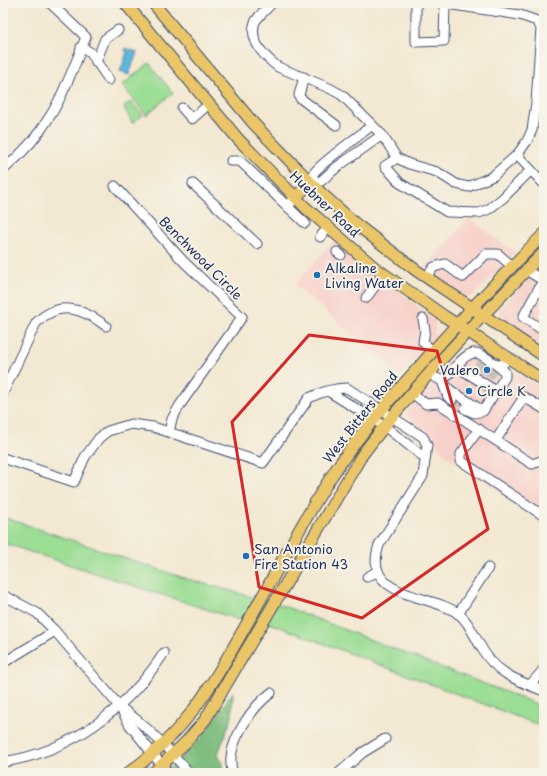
<svg xmlns="http://www.w3.org/2000/svg" width="547" height="776" viewBox="0 0 547 776" font-family="'Playpen Sans',sans-serif">
  <style>
    .built { fill: #f7d0c9 }
    .green { fill: #9dde95; stroke: #5c867a }
    .forest { fill: #7ebd7e; stroke: #4c766e }
    .water { fill: #5eb6db; stroke: #3c729c }
    .lines { fill: none; stroke-linecap: round; stroke-linejoin: round }
    .minor-tunnel { stroke: #c8c3ba; stroke-width: 9; stroke-dasharray: 9 4.5; stroke-linecap: butt }
    .minor-casing { stroke: #3b4b6f; stroke-width: 11 }
    .major-casing { stroke: #3b4b6f; stroke-width: 13 }
    .minor { stroke: #fff; stroke-width: 9 }
    .major { stroke: #ebc669; stroke-width: 11 }
    .marked { fill: none; stroke: #d62828; stroke-width: 3; stroke-linejoin: round }
    .poi-dot { fill: #1f6fb2; stroke: #f7f3e8; stroke-width: 1.5 }
    .labels { text-anchor: middle; stroke-width: 4; stroke-linejoin: round; paint-order: stroke }
    .street-label { font-size: 13px; fill: #1b2f5e; stroke: #f7f3e8 }
    .poi-label { font-size: 13px; fill: #1b2f5e; stroke: #f7f3e8; text-anchor: start }
  </style>
  <rect width="100%" height="100%" fill="#f7f3e8"/>
  <filter id="ink" filterUnits="userSpaceOnUse"><feTurbulence type="fractalNoise" baseFrequency=".025" numOctaves="2"/><feDisplacementMap in="SourceGraphic" scale="8" xChannelSelector="R" yChannelSelector="G"/><feConvolveMatrix kernelMatrix="1 2 1 2 8 2 1 2 1" color-interpolation-filters="sRGB"/></filter>
  <filter id="wash" filterUnits="userSpaceOnUse"><feTurbulence type="fractalNoise" baseFrequency=".012" numOctaves="4" result="noise"/><feDisplacementMap in="SourceGraphic" scale="16" xChannelSelector="R" yChannelSelector="G"/><feGaussianBlur stdDeviation="0.9" result="paint"/><feColorMatrix in="noise" values="0 0 0 0 0 0 0 0 0 0 0 0 0 0 0 0 0 1.4 0 .05"/><feComposite in="paint" operator="in"/></filter>
  <g filter="url(#wash)">
    <rect width="100%" height="100%" fill="#f3e8d1"/>
    <!-- built -->
    <g class="built">
      <path d="M469 218 516 253 474 295 468 297 462 295 425 267Z"/>
      <path d="M335 238 435 321V337L401 376 295 285Z"/>
      <path d="M539 267 544 269V348L502 319 499 309Z"/>
      <path d="M469 343 544 390V521L446 455 406 413Z"/>
    </g>
    <!-- green -->
    <g class="green">
      <path d="M149 63 173 93 146 115 122 85Z"/>
      <path d="M128 103H132L143 115 132 123 124 107Z"/>
      <path d="M3 517 184 578 281 605 544 707V727L272 624 239 620 3 543Z"/>
    </g>
    <!-- forest -->
    <path class="forest" d="M233 692 232 717 218 754 226 773H164L200 740Z"/>
    <!-- water -->
    <path class="water" d="M126 48 137 52 129 75 120 72 127 52 125 51Z"/>
  </g>
  <g filter="url(#ink)">
    <g class="lines">
      <!-- minor-tunnel -->
      <g class="minor-tunnel">
        <path d="M477 369 482 362"/>
        <path d="M483 374 488 366"/>
        <path d="M489 377 494 370"/>
        <path d="M452 400 465 409"/>
      </g>
      <!-- minor casing -->
      <g class="minor-casing">
        <g id="minor">
          <path d="M272 3C267 9 258 16 255 22 248 41 265 57 278 67L329 88 342 95 382 135 397 158 409 164 437 172 456 184 468 187 493 176 517 155 527 141 532 130 536 103 541 28 537 21 520 15 440 3"/>
          <path d="M416 3V42L444 41 445 4"/>
          <path d="M81 47 90 52 109 80"/>
          <path d="M96 62 105 39 118 30"/>
          <path d="M304 77 299 95 300 98 336 125"/>
          <path d="M182 108 192 119 209 104"/>
          <path d="M372 125C361 135 319 164 314 173 312 176 312 180 311 183L321 181 337 167 382 135"/>
          <path d="M517 155 544 184"/>
          <path d="M397 158 385 166 400 183 447 212 479 213 489 209 503 198 531 170"/>
          <path d="M231 161H240L288 207 295 197"/>
          <path d="M3 170C51 130 64 92 86 37L50 3"/>
          <path d="M193 184 257 244"/>
          <path d="M115 186 184 262 242 317 180 405 172 419 169 432"/>
          <path d="M288 207 305 223"/>
          <path d="M320 237 328 228"/>
          <path d="M337 252 341 255"/>
          <path d="M526 270 544 281"/>
          <path d="M426 277 434 267 445 264 463 277 486 254H498L512 266"/>
          <path d="M544 279 523 317 544 331"/>
          <path d="M366 298 384 274"/>
          <path d="M423 319 425 330 423 342 432 351"/>
          <path d="M456 366 496 391"/>
          <path d="M429 374 442 381C451 374 466 348 479 354 486 357 492 362 498 366L504 363 508 357"/>
          <path d="M442 381 450 390 483 411"/>
          <path d="M443 384 448 397 452 400"/>
          <path d="M328 391 384 426 425 458"/>
          <path d="M3 393 36 323C59 300 82 308 106 326"/>
          <path d="M412 393 426 404 438 403 532 464 544 460"/>
          <path d="M465 409 474 413 483 411 505 377V372L498 366"/>
          <path d="M479 429 461 454V461L544 516"/>
          <path d="M496 440 524 397 544 409"/>
          <path d="M3 458 74 482 85 457 99 438 108 431 131 424 153 427 263 463 309 398C321 392 334 388 347 388L423 437 427 445 423 476 379 545C361 599 431 593 459 614 470 623 474 636 481 647 495 673 518 681 544 691"/>
          <path d="M367 577 378 571"/>
          <path d="M3 595 37 613 55 631 120 707 129 724 168 773"/>
          <path d="M458 614 488 568"/>
          <path d="M3 663 55 631"/>
          <path d="M530 685 544 669"/>
          <path d="M121 708C147 726 169 749 189 773"/>
          <path d="M3 762C71 752 127 709 164 653"/>
          <path d="M233 773C223 748 251 708 271 693"/>
          <path d="M339 773 362 753 385 739"/>
        </g>
      </g>
      <!-- major casing -->
      <g class="major-casing">
        <g id="major">
          <path d="M125 3 238 139 306 208 374 267 444 316 544 381"/>
          <path d="M153 3 254 124 321 193 357 225 417 271 544 356"/>
          <path d="M295 197 311 183"/>
          <path d="M128 773C185 733 212 686 245 627 274 577 300 525 331 477 357 437 387 402 419 367 459 321 501 277 544 234"/>
          <path d="M153 773 185 743 205 720 362 455C417 382 481 317 544 252"/>
        </g>
      </g>
      <!-- minor -->
      <use href="#minor" class="minor"/>
      <!-- major -->
      <use href="#major" class="major"/>
    </g>
  </g>
  <!-- marked area -->
  <path class="marked" d="M309 335 437 351 488 529 362 618 259 587 232 422Z"/>
  <!-- markers -->
  <g class="poi-dot">
    <circle cx="317" cy="275" r="4"/>
    <circle cx="487" cy="370" r="4"/>
    <circle cx="469" cy="391" r="4"/>
    <circle cx="246" cy="556" r="4"/>
  </g>
  <g class="labels">
    <!-- street labels -->
    <g class="street-label">
      <text transform="translate(325 204) rotate(43)" y="5">Huebner Road</text>
      <text transform="translate(201 258) rotate(45)" y="5">Benchwood Circle</text>
      <text transform="translate(360 417) rotate(-52)" y="5">West Bitters Road</text>
    </g>
    <!-- poi labels -->
    <g class="poi-label">
      <text x="325" y="273">Alkaline<tspan x="325" dy="15">Living Water</tspan></text>
      <text x="479" y="375" text-anchor="end">Valero</text>
      <text x="477" y="396">Circle K</text>
      <text x="254" y="554">San Antonio<tspan x="254" dy="15">Fire Station 43</tspan></text>
    </g>
  </g>
  <!-- margin -->
  <rect width="547" height="776" fill="none" stroke="#f7f3e8" stroke-width="16"/>
</svg>
